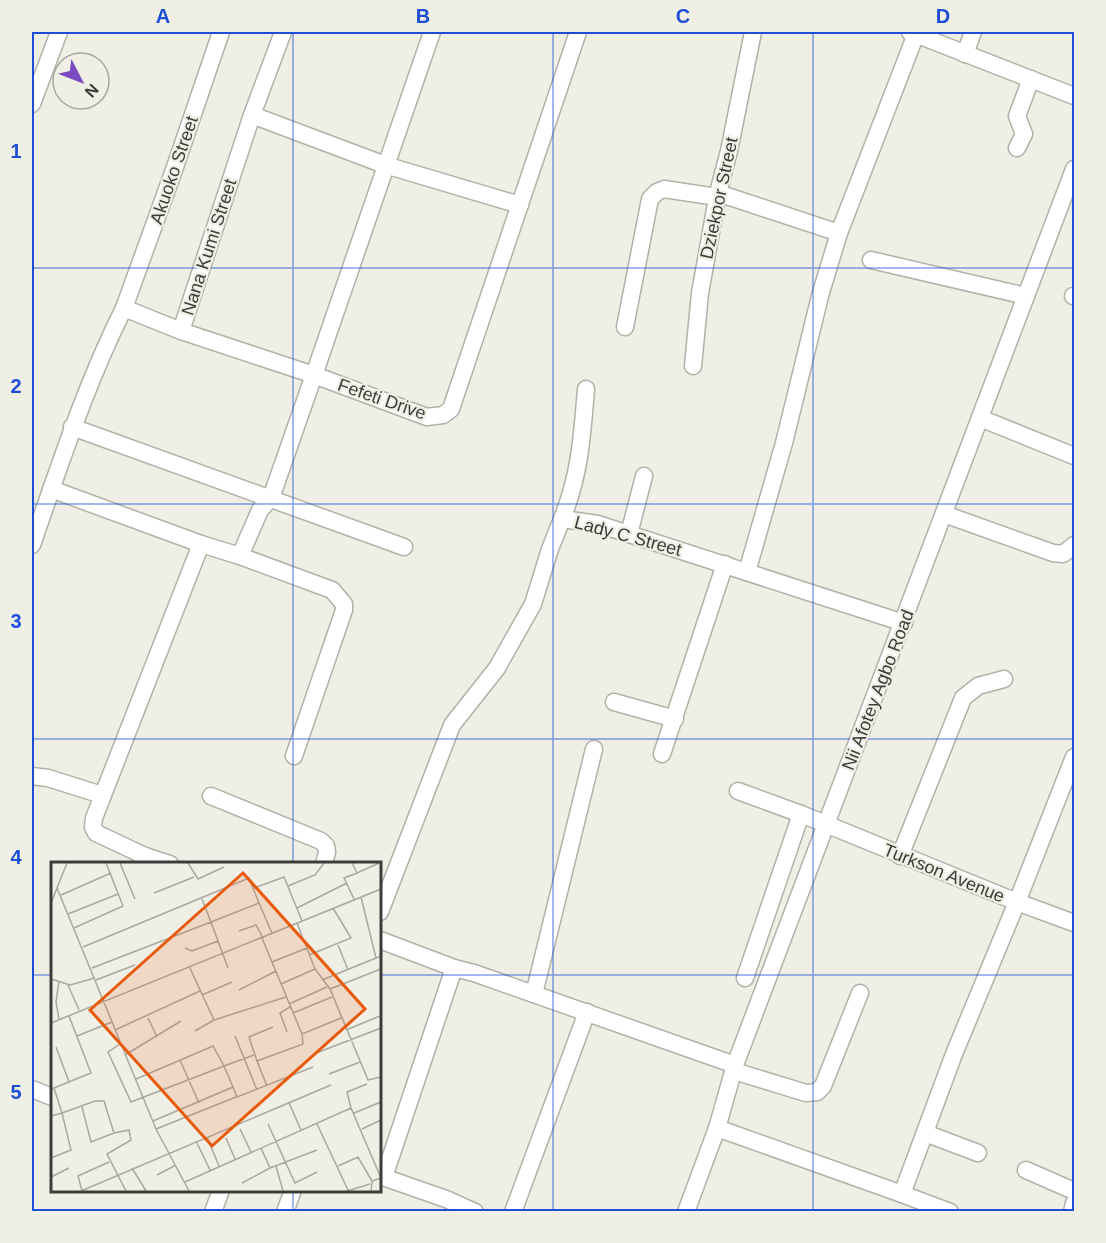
<svg xmlns="http://www.w3.org/2000/svg" width="1106" height="1243" viewBox="0 0 1106 1243" font-family="Helvetica,sans-serif">
  <style>
    .lines { fill: none; stroke-linecap: round; stroke-linejoin: round }
    .minor-casing { stroke: #b1b1a8; stroke-width: 19 }
    .minor { stroke: #fff; stroke-width: 16 }
    .grid { fill: none; stroke: #1d4ed8; stroke-width: 1.5; stroke-opacity: 0.55 }
    .labels { text-anchor: middle; stroke-width: 4.5; stroke-linejoin: round; paint-order: stroke }
    .street-label { font-size: 18px; fill: #3c3c38; stroke: #f0efe6 }
    .inset-road { fill: none; stroke: #a8a7a0; stroke-width: 1.5 }
    .view { fill: #e8590c; fill-opacity: 0.15; stroke: #e8590c; stroke-width: 3 }
    .inset-edge { fill: none; stroke: #3c3c38; stroke-width: 3 }
    .neatline { fill: none; stroke: #1d4ed8; stroke-width: 2 }
    .grid-label { font-size: 20px; text-anchor: middle; font-weight: bold; fill: #1d4ed8 }
  </style>
  <rect width="100%" height="100%" fill="#f0efe6"/>
  <g class="lines">
    <!-- minor casing -->
    <g class="minor-casing">
      <g id="minor">
        <path d="M432 32 314 375 427 417 443 415 451 409 578 32"/>
        <path d="M910 32 1074 96"/>
        <path d="M965 54 973 32"/>
        <path d="M32 104 59 32"/>
        <path d="M252 115 385 165 520 205"/>
        <path d="M1017 148 1024 134 1017 116 1031 79"/>
        <path d="M718 193 839 233"/>
        <path d="M871 260 1026 296"/>
        <path d="M1073 296H1074"/>
        <path d="M124 308 174 170 221 32"/>
        <path d="M625 327 650 199 657 192 664 189 717 197"/>
        <path d="M693 366 700 293 718 193 729 151 753 32"/>
        <path d="M980 418 1074 456"/>
        <path d="M72 427 404 547"/>
        <path d="M51 489 201 544 94 818 93 827 96 833 145 856"/>
        <path d="M944 514 1053 553 1063 554 1074 545"/>
        <path d="M562 519C580 474 582 437 586 389"/>
        <path d="M629 534 644 476"/>
        <path d="M201 544 240 556 332 590 344 604V610L294 756"/>
        <path d="M32 545C60 464 86 384 124 308L181 331"/>
        <path d="M240 556 260 510 271 498 314 375 181 331 252 115 283 32"/>
        <path d="M747 572 784 443 820 296 839 233 916 34"/>
        <path d="M614 702 675 719"/>
        <path d="M662 754 725 564"/>
        <path d="M32 776 48 778 102 795"/>
        <path d="M738 791 801 814 1017 902 1074 757"/>
        <path d="M211 796 321 841 326 846 327 852 324 864"/>
        <path d="M900 856 963 698 978 686 1004 679"/>
        <path d="M142 864 145 856 170 864"/>
        <path d="M380 912 452 725 497 668 533 604 550 549 562 519 598 524 904 623"/>
        <path d="M380 940 454 968 474 973 735 1065"/>
        <path d="M745 978 801 814"/>
        <path d="M534 994 594 749"/>
        <path d="M734 1071 806 1093 817 1092 823 1086 860 993"/>
        <path d="M32 1089 52 1097"/>
        <path d="M717 1128 902 1194 954 1054 1017 902 1074 923"/>
        <path d="M925 1133 978 1153"/>
        <path d="M1026 1170 1074 1191"/>
        <path d="M380 1176 446 1199 475 1212"/>
        <path d="M384 1177 454 968"/>
        <path d="M902 1194 950 1212"/>
        <path d="M213 1212 221 1190"/>
        <path d="M285 1212 293 1190"/>
        <path d="M513 1212 587 1012"/>
        <path d="M686 1212 717 1128 735 1065 1074 169"/>
        <path d="M1072 1212 1074 1203"/>
      </g>
    </g>
    <!-- minor -->
    <use href="#minor" class="minor"/>
  </g>
  <!-- grid -->
  <path class="grid" d="M293 32V864M553 32V1212M813 32V1212M32 268H1074M32 504H1074M32 739H1074M32 975H52M380 975H1074M293 1190V1212"/>
  <g class="labels">
    <!-- street labels -->
    <g class="street-label">
      <text transform="translate(174 170) rotate(-71)" y="6">Akuoko Street</text>
      <text transform="translate(719 198) rotate(-78)" y="6">Dziekpor Street</text>
      <text transform="translate(209 247) rotate(-72)" y="6">Nana Kumi Street</text>
      <text transform="translate(382 399) rotate(19)" y="6">Fefeti Drive</text>
      <text transform="translate(628 536) rotate(15)" y="6">Lady C Street</text>
      <text transform="translate(878 690) rotate(-69)" y="6">Nii Afotey Agbo Road</text>
      <text transform="translate(944 873) rotate(22)" y="6">Turkson Avenue</text>
    </g>
  </g>
  <!-- overview -->
  <g transform="translate(51 862)">
    <rect width="330" height="330" fill="#f0efe6"/>
    <path class="inset-road" d="M69 1 84 37M137 1 147 17 173 5M301 1 306 11 293 16 303 37M306 11 328 1M237 24 264 13 273 1M6 26 105 267 138 329M203 26 233 15 251 59M103 31 143 15M10 33 60 11M310 35 325 96 330 94M151 37 160 60 208 41 221 71M0 41 16 1M246 46 296 21M17 52 67 32M246 61 264 107 279 127 317 218 330 215M23 66 72 44 55 1M188 69 205 63 212 76M211 76 251 172 290 156M287 83 297 108M32 85 198 16 208 41M134 86 141 89 167 79M258 93 300 76 282 46M221 100 256 86M138 104 163 158 235 135M41 106 160 60 177 106M0 117 19 123 44 116M45 118 84 103M271 118 325 96M8 119 5 140 8 157M230 122 264 107M17 123 28 148M279 127 330 107M188 128 225 109M151 133 181 120M238 142 276 125M242 151 281 135M97 156 106 175M0 161 330 27M64 168 149 129M295 168 329 154M144 169 163 158M236 170 229 151 239 145M26 174 61 160M184 174 206 228M69 182 57 190 80 240 173 204 162 184 85 217M5 185 18 220M268 190 330 166M74 193 130 159M129 198 148 241M206 199 198 175 222 165M278 212 309 200M216 224 206 199 252 182 251 172M182 225 186 235 262 205M3 226 40 211 18 154M0 227 3 226 11 251 44 239H53L63 271 40 280 31 245M238 241 250 268M300 246 296 230 316 222M303 251 330 240M0 254 11 251 20 288 0 296M102 259 182 225 173 204 203 193M217 262 244 321 266 310M266 262 297 328M105 267 185 235M189 267 200 290M311 267 330 258M63 271 78 268 80 278 56 292 75 329M156 275 168 304M175 276 184 297M145 279 159 308M225 304 232 329M287 304 307 295 321 319M81 306 95 329M219 306 266 288M106 313 125 303M0 315 18 306M134 320 300 246 330 316M191 321 219 306 210 286M30 329 280 223M31 329 27 314 58 300M296 329 319 322M320 329 321 319 330 316"/>
    <path class="view" d="M192 11 314 147 161 284 39 148Z"/>
    <rect width="330" height="330" class="inset-edge"/>
  </g>
  <!-- border -->
  <rect width="1106" height="1243" fill="none" stroke="#f0efe6" stroke-width="66"/>
  <!-- north arrow -->
  <g transform="translate(81 81) rotate(132)"><circle r="28" fill="#f0efe6" stroke="#a8a7a0" stroke-width="1.5"/>
  <path d="M0-4.5L10 22L0 15L-10 22Z" fill="#7a4bc3"/>
  <text y="-9" font-size="16" font-weight="bold" text-anchor="middle" fill="#3c3c38">N</text>
  </g>
  <rect x="33" y="33" width="1040" height="1177" class="neatline"/>
  <g class="grid-label">
    <text x="163" y="23">A</text>
    <text x="423" y="23">B</text>
    <text x="683" y="23">C</text>
    <text x="943" y="23">D</text>
    <text x="16" y="158">1</text>
    <text x="16" y="393">2</text>
    <text x="16" y="628">3</text>
    <text x="16" y="864">4</text>
    <text x="16" y="1099">5</text>
  </g>
</svg>
